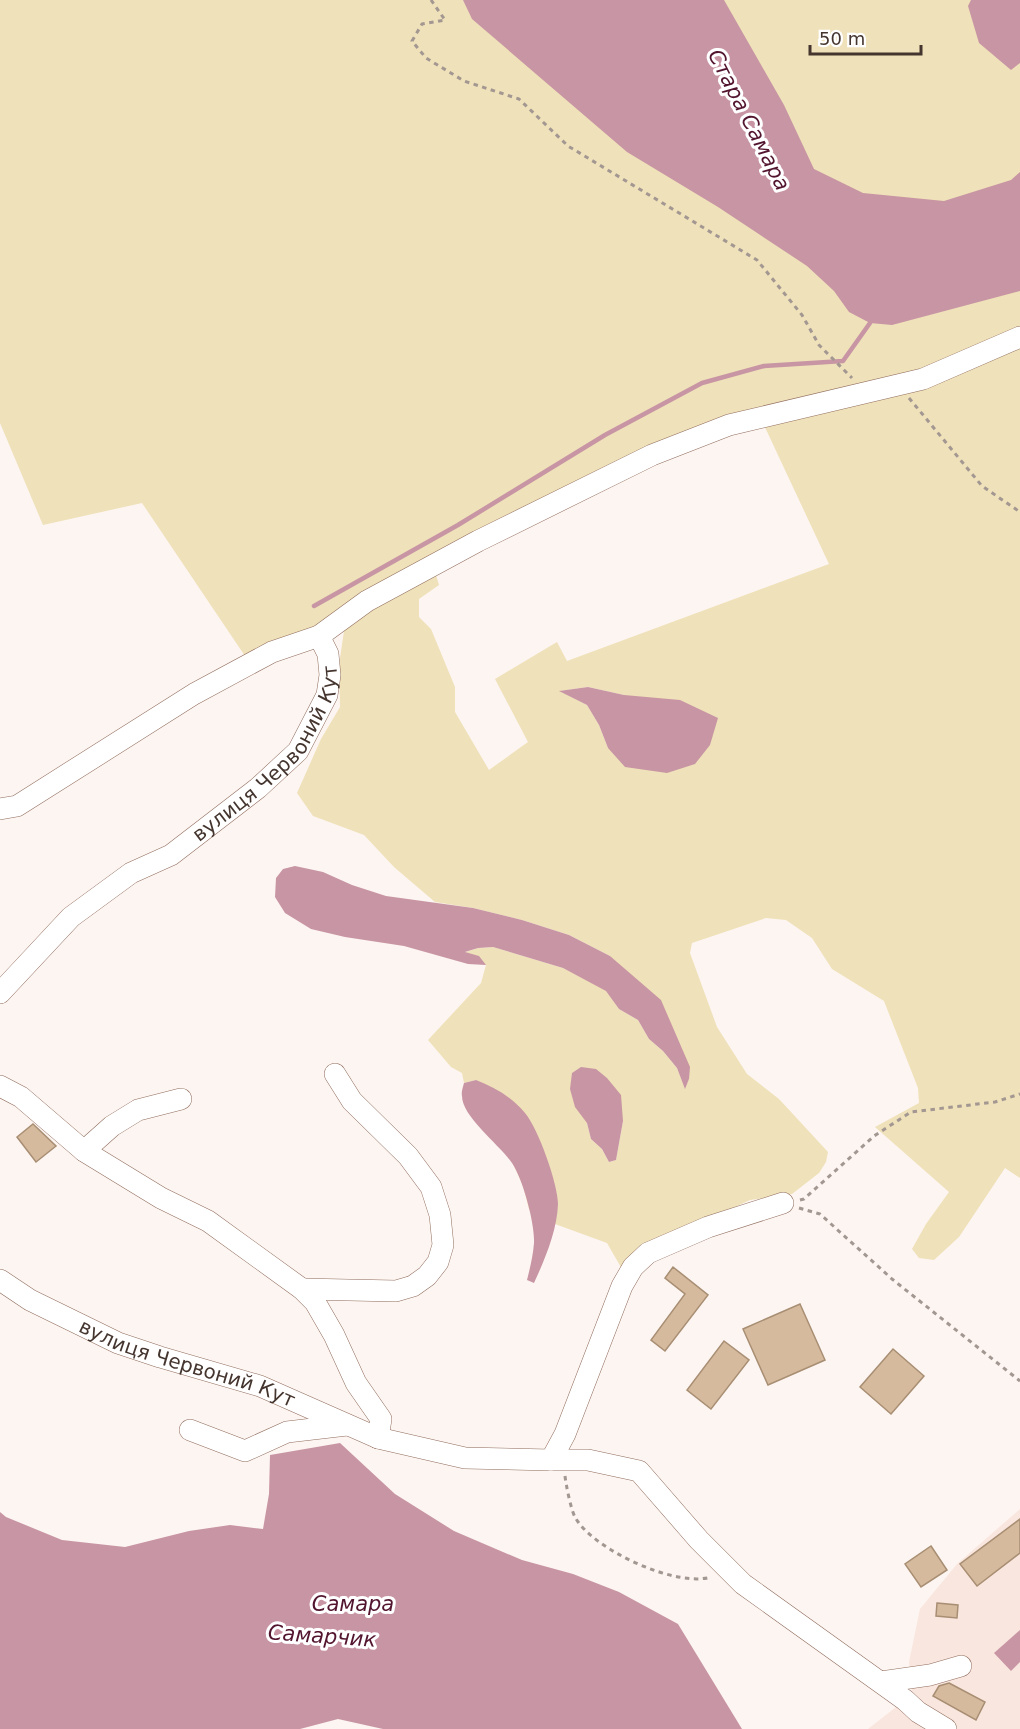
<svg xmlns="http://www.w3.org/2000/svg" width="1020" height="1729" viewBox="0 0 1020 1729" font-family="'DejaVu Sans',sans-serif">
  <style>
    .built { fill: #f9e6de }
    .green { fill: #efe1b9; fill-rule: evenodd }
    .water { fill: #c895a4 }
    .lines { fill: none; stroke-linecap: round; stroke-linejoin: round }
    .stream { stroke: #c895a4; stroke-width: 4.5 }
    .building { fill: #d6ba9e; stroke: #a88e73; stroke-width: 1.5 }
    .minor-casing { stroke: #906d5e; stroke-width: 22 }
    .path { stroke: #a39792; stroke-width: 3; stroke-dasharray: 4.5 4.5; stroke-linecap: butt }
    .minor { stroke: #fff; stroke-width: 21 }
    .labels { text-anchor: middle; stroke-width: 6; stroke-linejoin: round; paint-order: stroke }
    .street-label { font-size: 20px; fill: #45352f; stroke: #fff }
    .water-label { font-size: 21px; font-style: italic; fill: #52142e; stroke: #fff }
  </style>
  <rect width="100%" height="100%" fill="#fdf5f1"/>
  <!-- built -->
  <path class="built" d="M1020 1509V1729H868L905 1700 912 1690 909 1662 920 1609 957 1564Z"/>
  <!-- green -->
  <path class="green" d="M0 0H1020V1178L1005 1168 959 1237 934 1260 919 1258 912 1249 926 1224 949 1192 875 1127 919 1103 918 1088 884 1001 832 969 812 938 786 920 766 918 692 943 690 953 717 1027 747 1074 779 1099 828 1152 826 1162 819 1173 792 1194 750 1200 638 1252 622 1269 607 1243 555 1224 545 1236 529 1209 523 1186 476 1080 464 1083 462 1073 451 1067 428 1040 481 983 486 965 463 953 478 948 493 947 563 968 589 981 607 991 619 1009 638 1020 649 1039 663 1051 677 1068 685 1088 689 1079 610 956 569 935 522 920 473 908 435 902 394 867 364 835 313 816 297 793 321 739 340 707 339 665 344 631 373 605 436 575 439 585 419 599V617L431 629 455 687V712L489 770 528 742 495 679 557 642 567 661 829 564 763 423 762 410 247 659 142 503 43 525 0 423ZM588 687 624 695 608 748 599 725 587 705 560 691ZM623 1121 616 1160 609 1162 602 1149 591 1139 587 1123Z"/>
  <!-- water -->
  <g class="water">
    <path d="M463 0H724L784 105 814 169 863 193 944 201 1011 180 1020 172V291L892 325 870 323 849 312 834 291 807 266 718 207 627 152 472 19Z"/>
    <path d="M971 0H1020V63L1011 70 979 43 968 6Z"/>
    <path d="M588 687 624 695 680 700 718 718 710 745 695 764 667 773 625 767 608 748 599 725 587 705 559 691Z"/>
    <path d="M295 866 323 872 352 885 386 896 473 908 522 920 569 935 610 956 661 1000 690 1067 689 1079 685 1089 677 1068 663 1051 649 1039 638 1020 619 1009 606 991 563 968 493 947 478 948 465 952 479 956 486 965 468 964 404 946 345 937 311 929 285 913 275 897 276 878 283 869Z"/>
    <path d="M581 1067 596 1069 607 1078 621 1095 623 1121 616 1160 609 1162 602 1149 591 1139 587 1123 575 1107 570 1089 572 1073Z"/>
    <path d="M476 1080C494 1087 512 1097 525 1113 538 1128 558 1184 558 1204 557 1231 545 1259 534 1283L527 1280C530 1268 533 1256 534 1243 535 1224 523 1179 512 1163 500 1145 462 1117 462 1096 461 1092 463 1087 464 1083Z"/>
    <path d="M340 1443 395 1494 454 1531 522 1560 573 1574 619 1592 678 1624 742 1729H383L338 1719 300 1729H0V1512L6 1517 62 1540 125 1547 189 1531 230 1525 263 1529 269 1494 270 1455Z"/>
    <path d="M1020 1630V1662L1011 1671 994 1653Z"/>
  </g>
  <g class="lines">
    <!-- stream -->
    <path class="stream" d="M314 606 458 525 605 435 702 383 764 366 843 361 870 323"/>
  </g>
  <!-- building -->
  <g class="building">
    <path d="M33 1124 56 1146 36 1162 17 1137Z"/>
    <path d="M673 1267 708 1295 665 1351 651 1340 685 1294 665 1278Z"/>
    <path d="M800 1304 825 1360 768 1385 743 1329Z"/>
    <path d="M724 1341 749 1360 711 1409 687 1390Z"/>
    <path d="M893 1349 924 1376 891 1414 860 1387Z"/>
    <path d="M1020 1519V1553L977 1586 960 1564Z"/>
    <path d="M931 1546 947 1570 921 1587 905 1564Z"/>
    <path d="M937 1603 958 1605 957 1618 936 1616Z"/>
    <path d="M949 1683 985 1702 976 1720 933 1696 939 1686Z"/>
  </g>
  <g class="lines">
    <!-- minor casing -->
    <g class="minor-casing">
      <g id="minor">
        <path d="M0 809 17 806 194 694 272 652 319 636 367 601 478 541 652 455 729 425 923 379 1020 337"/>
        <path id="s1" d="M0 993 71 917 131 873 171 855 258 788 298 751 327 695 330 675 328 654 319 636"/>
        <path d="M0 1086 21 1097 84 1151 161 1198 208 1221 302 1289 315 1302 334 1335 356 1383 381 1419 378 1438"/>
        <path d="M84 1151 112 1126 138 1110 181 1099"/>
        <path id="s2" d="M0 1280 30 1300 118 1343 160 1357 260 1386 378 1438 465 1458 551 1460H588L639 1471 699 1540 743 1584 905 1700 918 1712 946 1729"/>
        <path d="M302 1289 396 1291 413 1286 427 1276 438 1262 443 1245 440 1215 431 1187 408 1156 352 1101 335 1074"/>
        <path d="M190 1430 245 1451 287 1432 347 1425"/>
        <path d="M551 1460 565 1434 622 1286 633 1267 648 1253 708 1227 783 1203"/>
        <path d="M881 1682 930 1675 961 1666"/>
      </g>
    </g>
    <!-- path -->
    <g class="path">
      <path d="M431 0 445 20 422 24 412 41 426 58 464 81 519 99 568 146 757 260 802 315 819 345 852 378"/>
      <path d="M909 398 982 486 1020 512"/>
      <path d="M800 1200 804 1199 874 1136 911 1112 995 1102 1020 1094"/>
      <path d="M799 1208 820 1214 892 1279 1020 1381"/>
      <path d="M565 1476C566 1485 571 1510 575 1517 592 1549 676 1588 711 1577"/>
    </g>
    <!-- minor -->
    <use href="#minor" class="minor"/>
  </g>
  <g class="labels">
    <!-- street labels -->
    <g class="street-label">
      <text dy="7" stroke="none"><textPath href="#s1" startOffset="366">вулиця Червоний Кут</textPath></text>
      <text dy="7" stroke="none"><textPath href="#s2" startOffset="206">вулиця Червоний Кут</textPath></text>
    </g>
    <!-- water labels -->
    <g class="water-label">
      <text transform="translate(749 120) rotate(63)" y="7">Стара Самара</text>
      <text x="353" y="1611">Самара</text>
      <text transform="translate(322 1636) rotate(4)" y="7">Самарчик</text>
    </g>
  </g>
  <!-- scale -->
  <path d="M810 45v9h111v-9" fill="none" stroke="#45352f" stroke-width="3"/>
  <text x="819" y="45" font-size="18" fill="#45352f" stroke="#ffffff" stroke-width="4.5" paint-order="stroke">50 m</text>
</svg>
